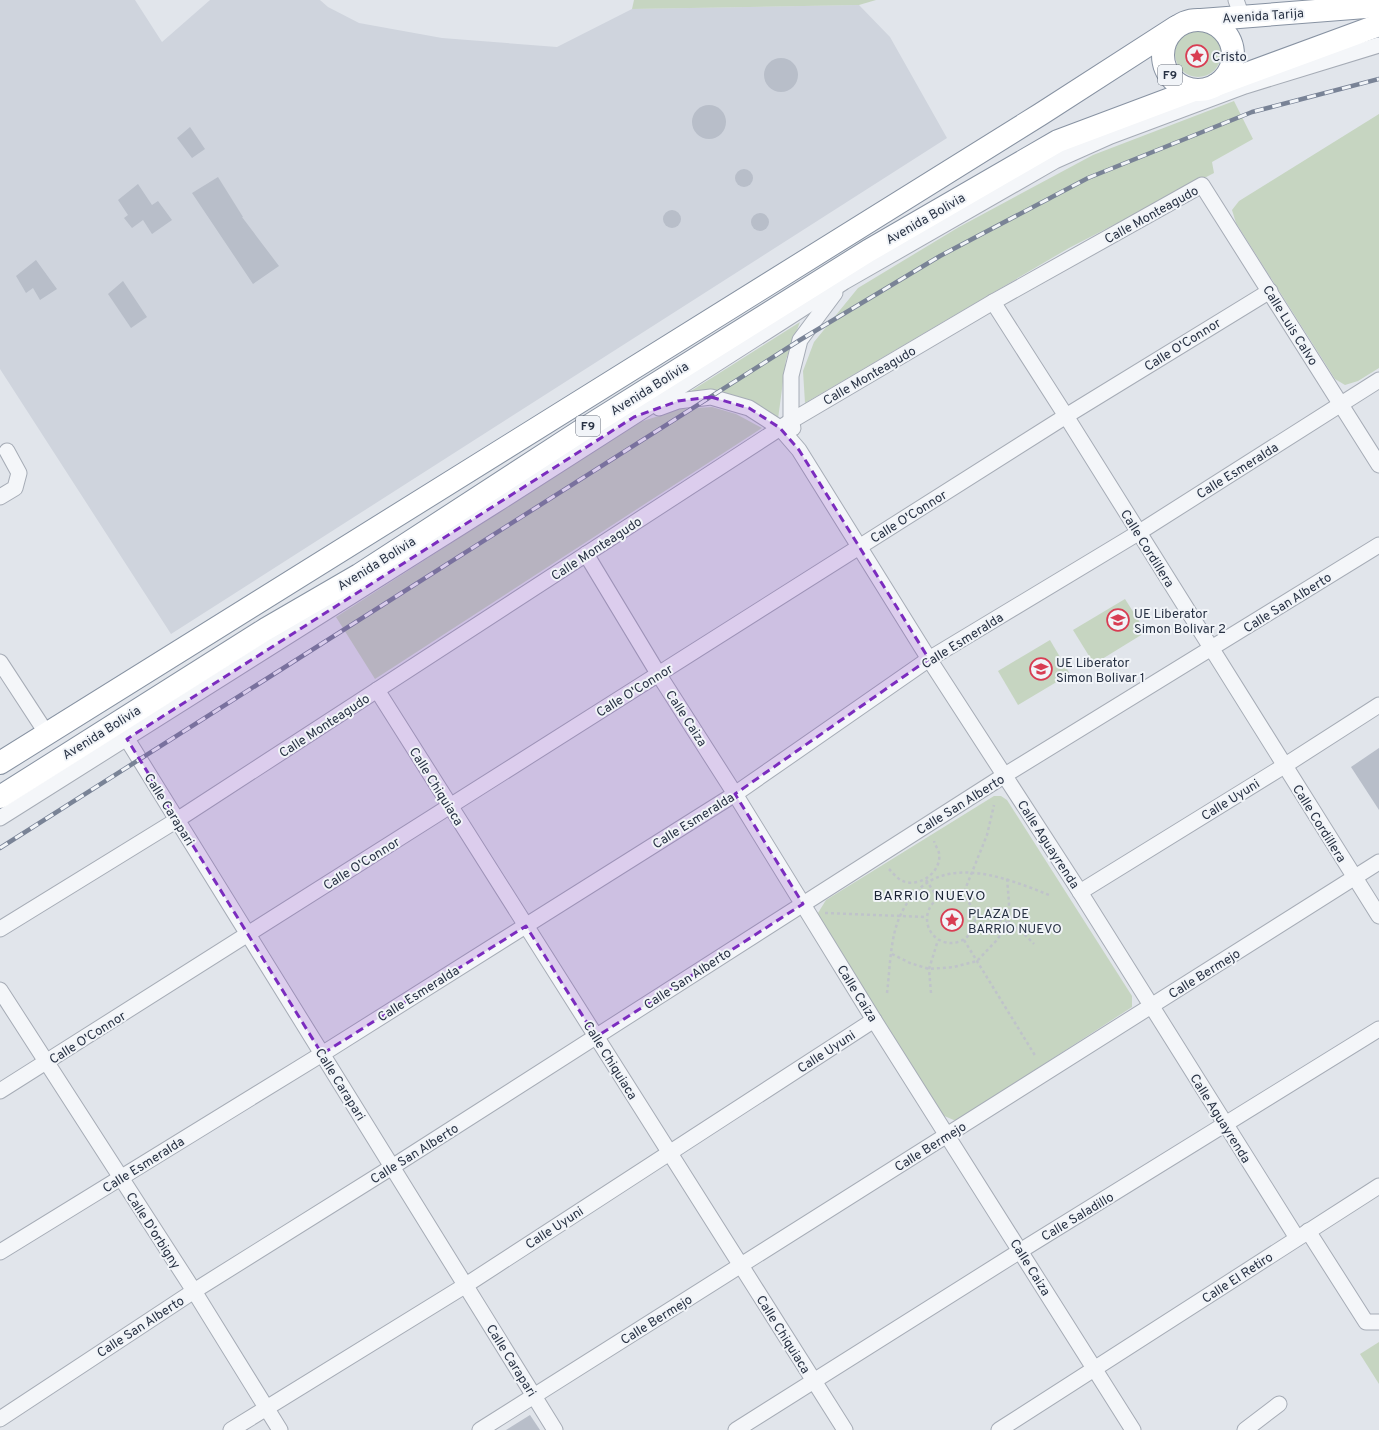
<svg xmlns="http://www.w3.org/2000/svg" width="1379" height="1430" viewBox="0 0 1379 1430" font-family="Overpass,sans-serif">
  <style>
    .built { fill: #cfd4dd }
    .green { fill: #c6d5c1 }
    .building { fill: #b8bec9 }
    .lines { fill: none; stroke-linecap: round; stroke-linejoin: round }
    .street-casing { stroke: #a6acb6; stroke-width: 17 }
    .highway-casing { stroke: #8792a2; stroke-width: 24 }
    .path { stroke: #bfc3ca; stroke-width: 2.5; stroke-dasharray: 3 3; stroke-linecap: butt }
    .street { stroke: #f4f6f9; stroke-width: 15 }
    .highway { stroke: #fff; stroke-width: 22 }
    .rail-casing { stroke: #798396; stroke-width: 4.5 }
    .rail { stroke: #f1f4f8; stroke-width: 3; stroke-dasharray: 9; stroke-linecap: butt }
    .marked { fill: #7b2cbf; fill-opacity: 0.2; stroke: #7b2cbf; stroke-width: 3; stroke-dasharray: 8 5; stroke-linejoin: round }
    .labels { text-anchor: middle; stroke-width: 4; stroke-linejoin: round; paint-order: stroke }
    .shield { fill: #f1f4f8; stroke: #646c7a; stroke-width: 1 }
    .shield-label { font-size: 12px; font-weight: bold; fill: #283244 }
    .street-label { font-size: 13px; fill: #283244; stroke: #f1f4f8 }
    .poi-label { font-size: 13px; fill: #283244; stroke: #f1f4f8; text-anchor: start }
    .neighbourhood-label { font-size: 14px; letter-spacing: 1px; fill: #1a2335; stroke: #f1f4f8 }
  </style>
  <rect width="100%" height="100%" fill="#e1e5eb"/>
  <!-- built -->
  <path class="built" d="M0 0H135L162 42 210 0H320L328 7 359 23 442 38 557 47 632 9 859 5 890 37 947 138 171 634 0 369Z"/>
  <!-- green -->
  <g class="green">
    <path d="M634 0H876L859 5 632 9Z"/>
    <circle cx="1198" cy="54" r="23"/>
    <path d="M1234 101 1253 139 1212 162 1214 173 1069 248 805 403 803 371 814 342 858 288 959 227 1093 155Z"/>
    <path d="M1379 114V368L1358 381 1345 385 1335 379 1236 223 1232 210 1239 201Z"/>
    <path d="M800 322 786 359 778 419 750 400 691 391Z"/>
    <path d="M712 407 736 414 762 428 375 679 336 617 640 422 680 409Z"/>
    <path d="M1125 599 1146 632 1094 664 1073 630Z"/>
    <path d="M1050 640 1070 674 1018 705 998 671Z"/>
    <path d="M994 796H1001L1007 800 1132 996V1007L956 1121 942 1115 820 923 818 913 826 900Z"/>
    <path d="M1379 1342V1384L1360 1354Z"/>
  </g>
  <!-- building -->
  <g class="building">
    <circle cx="781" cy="75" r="17"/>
    <circle cx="709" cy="122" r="17"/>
    <path d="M190 127 205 149 192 158 177 138Z"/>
    <circle cx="744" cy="178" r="9"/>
    <path d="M218 177 243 217H242L279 266 253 284 192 193Z"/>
    <path d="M138 184 152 205 158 201 172 220 152 234 143 220 132 228 124 218 128 215 118 200Z"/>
    <circle cx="672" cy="219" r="9"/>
    <circle cx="760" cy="222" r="9"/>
    <path d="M36 260 57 289 40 300 33 288 26 293 16 276Z"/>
    <path d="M123 281 147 317 131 328 108 294Z"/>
    <path d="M1379 748V810L1351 767Z"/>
    <path d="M530 1415 540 1430H506Z"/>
  </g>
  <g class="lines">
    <!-- street casing -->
    <g class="street-casing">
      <g id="street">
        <path d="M1236 0 1242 17"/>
        <path d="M993 302 1066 416 1379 916"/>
        <path d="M659 408 678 401 711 397 749 408 780 428 799 450 929 659 1080 892 1297 1238"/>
        <path d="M793 428 791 421V376L800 340 835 293"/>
        <path d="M0 497 15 488 19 473 7 451"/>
        <path d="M586 554 659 675 735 794 874 1020 1133 1430"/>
        <path d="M0 662 47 734"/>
        <path d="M377 690 845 1430"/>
        <path d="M127 739 555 1430"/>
        <path d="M0 818 496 505 844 282 1055 161 1111 136 1245 86 1379 45"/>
        <path d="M1080 892 1284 766 1379 705"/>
        <path d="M0 929 177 820 791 421 993 302 1202 185 1379 465"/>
        <path d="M0 990 194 1291 280 1430"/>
        <path d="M0 1091 1066 416 1270 291"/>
        <path d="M1308 1231 1366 1322H1379"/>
        <path d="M0 1252 322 1054 735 794 929 659 1138 533 1379 380"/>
        <path d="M0 1419 194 1291 392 1167 1005 775 1379 545"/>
        <path d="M231 1430 466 1285 874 1020"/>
        <path d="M480 1430 1379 862"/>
        <path d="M736 1430 1020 1251 1379 1029"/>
        <path d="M999 1430 1379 1186"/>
        <path d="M1245 1430 1279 1404"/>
      </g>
    </g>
    <!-- highway casing -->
    <g class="highway-casing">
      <g id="highway">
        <path d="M1201 20 1379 6"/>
        <circle cx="1198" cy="55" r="35"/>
        <path d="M1216 85 1379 25"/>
        <path d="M0 763 1041 114 1176 27"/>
        <path d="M0 797 266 629 359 575 579 432 868 251 1058 141 1194 90"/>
      </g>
    </g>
    <!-- path -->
    <g class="path">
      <path d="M889 869C894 874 899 881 906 882 922 886 942 871 939 853 938 849 935 845 934 841"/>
      <path d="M926 880 938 898"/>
      <circle cx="951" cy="919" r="24"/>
      <path d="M962 897 987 835 994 805"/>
      <path d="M825 913 926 917"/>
      <path d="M975 918C1003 916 1016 925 1034 944"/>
      <path d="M964 940 1036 1057"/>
      <path d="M892 954 910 963 929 969 954 967 977 961 996 941 1009 923V903L1007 878"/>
      <path d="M887 993C890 969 890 938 900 916 931 849 997 874 1049 895"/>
      <path d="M931 993 929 969 938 940"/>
    </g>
    <!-- street -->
    <use href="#street" class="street"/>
    <!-- highway -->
    <use href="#highway" class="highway"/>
    <!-- rail casing -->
    <g class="rail-casing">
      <path id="rail" d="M0 848 800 340 940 256 1088 178 1252 112 1379 79"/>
    </g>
    <!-- rail -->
    <use href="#rail" class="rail"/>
  </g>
  <!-- marked area -->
  <path class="marked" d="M711 397 749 408 780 428 799 450 929 659 735 794 803 904 596 1037 526 926 322 1054 127 739 634 417 678 401Z"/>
  <!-- icons -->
  <defs>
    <g id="sight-ring" transform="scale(1.15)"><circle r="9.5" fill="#f1f4f8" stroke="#d83d53" stroke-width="1.5"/><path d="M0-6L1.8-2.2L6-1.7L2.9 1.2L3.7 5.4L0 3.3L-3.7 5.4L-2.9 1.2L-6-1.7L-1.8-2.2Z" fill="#d83d53"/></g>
    <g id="school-ring" transform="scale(1.15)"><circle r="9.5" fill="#f1f4f8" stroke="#d83d53" stroke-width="1.5"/><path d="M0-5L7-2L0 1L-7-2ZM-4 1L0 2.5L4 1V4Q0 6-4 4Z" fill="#d83d53"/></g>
  </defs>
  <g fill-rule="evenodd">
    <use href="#sight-ring" x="1197" y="56"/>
    <use href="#school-ring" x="1118" y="620"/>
    <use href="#school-ring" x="1041" y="669"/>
    <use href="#sight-ring" x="952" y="920"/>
  </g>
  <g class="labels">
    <!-- shield labels -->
    <g class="shield">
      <rect x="1158" y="65" width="24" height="20" rx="3"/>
      <rect x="576" y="416" width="24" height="20" rx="3"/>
    </g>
    <g class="shield-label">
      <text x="1170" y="79">F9</text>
      <text x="588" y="430">F9</text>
    </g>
    <!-- street labels -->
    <g class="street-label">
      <text transform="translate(1263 15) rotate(-4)" y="5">Avenida Tarija</text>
      <text transform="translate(1151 214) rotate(-29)" y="5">Calle Monteagudo</text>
      <text transform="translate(925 218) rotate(-30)" y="5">Avenida Bolivia</text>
      <text transform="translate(1291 325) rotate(58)" y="5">Calle Luis Calvo</text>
      <text transform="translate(1182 344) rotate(-32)" y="5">Calle O'Connor</text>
      <text transform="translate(869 375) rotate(-30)" y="5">Calle Monteagudo</text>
      <text transform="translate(649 388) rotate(-32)" y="5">Avenida Bolivia</text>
      <text transform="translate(1237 470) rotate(-32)" y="5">Calle Esmeralda</text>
      <text transform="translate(908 516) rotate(-32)" y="5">Calle O'Connor</text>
      <text transform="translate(596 548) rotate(-33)" y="5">Calle Monteagudo</text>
      <text transform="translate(1148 548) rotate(58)" y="5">Calle Cordillera</text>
      <text transform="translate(376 563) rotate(-32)" y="5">Avenida Bolivia</text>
      <text transform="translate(1287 602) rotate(-32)" y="5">Calle San Alberto</text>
      <text transform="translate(962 640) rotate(-32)" y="5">Calle Esmeralda</text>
      <text transform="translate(634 690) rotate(-32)" y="5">Calle O'Connor</text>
      <text transform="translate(687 718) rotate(57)" y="5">Calle Caiza</text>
      <text transform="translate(324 725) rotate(-33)" y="5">Calle Monteagudo</text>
      <text transform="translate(101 732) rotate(-32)" y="5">Avenida Bolivia</text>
      <text transform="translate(437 786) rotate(58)" y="5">Calle Chiquiaca</text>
      <text transform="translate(1230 799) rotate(-32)" y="5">Calle Uyuni</text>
      <text transform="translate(960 804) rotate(-32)" y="5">Calle San Alberto</text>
      <text transform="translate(170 809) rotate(58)" y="5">Calle Carapari</text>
      <text transform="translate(693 820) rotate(-32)" y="5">Calle Esmeralda</text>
      <text transform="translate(1320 823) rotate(58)" y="5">Calle Cordillera</text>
      <text transform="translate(1049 844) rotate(57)" y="5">Calle Aguayrenda</text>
      <text transform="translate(361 863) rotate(-32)" y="5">Calle O'Connor</text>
      <text transform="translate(1204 973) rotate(-32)" y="5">Calle Bermejo</text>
      <text transform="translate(687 978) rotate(-33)" y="5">Calle San Alberto</text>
      <text transform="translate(418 993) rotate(-32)" y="5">Calle Esmeralda</text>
      <text transform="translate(858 993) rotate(58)" y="5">Calle Caiza</text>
      <text transform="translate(87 1037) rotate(-32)" y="5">Calle O'Connor</text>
      <text transform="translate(826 1051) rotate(-33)" y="5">Calle Uyuni</text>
      <text transform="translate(611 1060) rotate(58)" y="5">Calle Chiquiaca</text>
      <text transform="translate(341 1084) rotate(58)" y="5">Calle Carapari</text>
      <text transform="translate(1221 1118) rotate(58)" y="5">Calle Aguayrenda</text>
      <text transform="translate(930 1146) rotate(-32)" y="5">Calle Bermejo</text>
      <text transform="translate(414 1153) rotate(-32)" y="5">Calle San Alberto</text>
      <text transform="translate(143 1164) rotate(-32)" y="5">Calle Esmeralda</text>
      <text transform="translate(1077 1216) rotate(-31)" y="5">Calle Saladillo</text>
      <text transform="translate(554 1227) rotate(-33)" y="5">Calle Uyuni</text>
      <text transform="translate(154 1230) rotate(57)" y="5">Calle D'orbigny</text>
      <text transform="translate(1031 1267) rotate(58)" y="5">Calle Caiza</text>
      <text transform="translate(1237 1277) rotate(-33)" y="5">Calle El Retiro</text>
      <text transform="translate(656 1319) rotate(-32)" y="5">Calle Bermejo</text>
      <text transform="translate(140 1326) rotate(-33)" y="5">Calle San Alberto</text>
      <text transform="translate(784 1334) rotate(58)" y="5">Calle Chiquiaca</text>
      <text transform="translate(512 1360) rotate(58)" y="5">Calle Carapari</text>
    </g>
    <!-- poi labels -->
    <g class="poi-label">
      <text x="1212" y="61">Cristo</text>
      <text x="1134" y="618">UE Liberator<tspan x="1134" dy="15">Simon Bolivar 2</tspan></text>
      <text x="1056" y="667">UE Liberator<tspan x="1056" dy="15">Simon Bolivar 1</tspan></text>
      <text x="968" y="918">PLAZA DE<tspan x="968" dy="15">BARRIO NUEVO</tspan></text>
    </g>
    <!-- neighbourhood labels -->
    <g class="neighbourhood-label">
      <text x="930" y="900">BARRIO NUEVO</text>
    </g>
  </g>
</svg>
